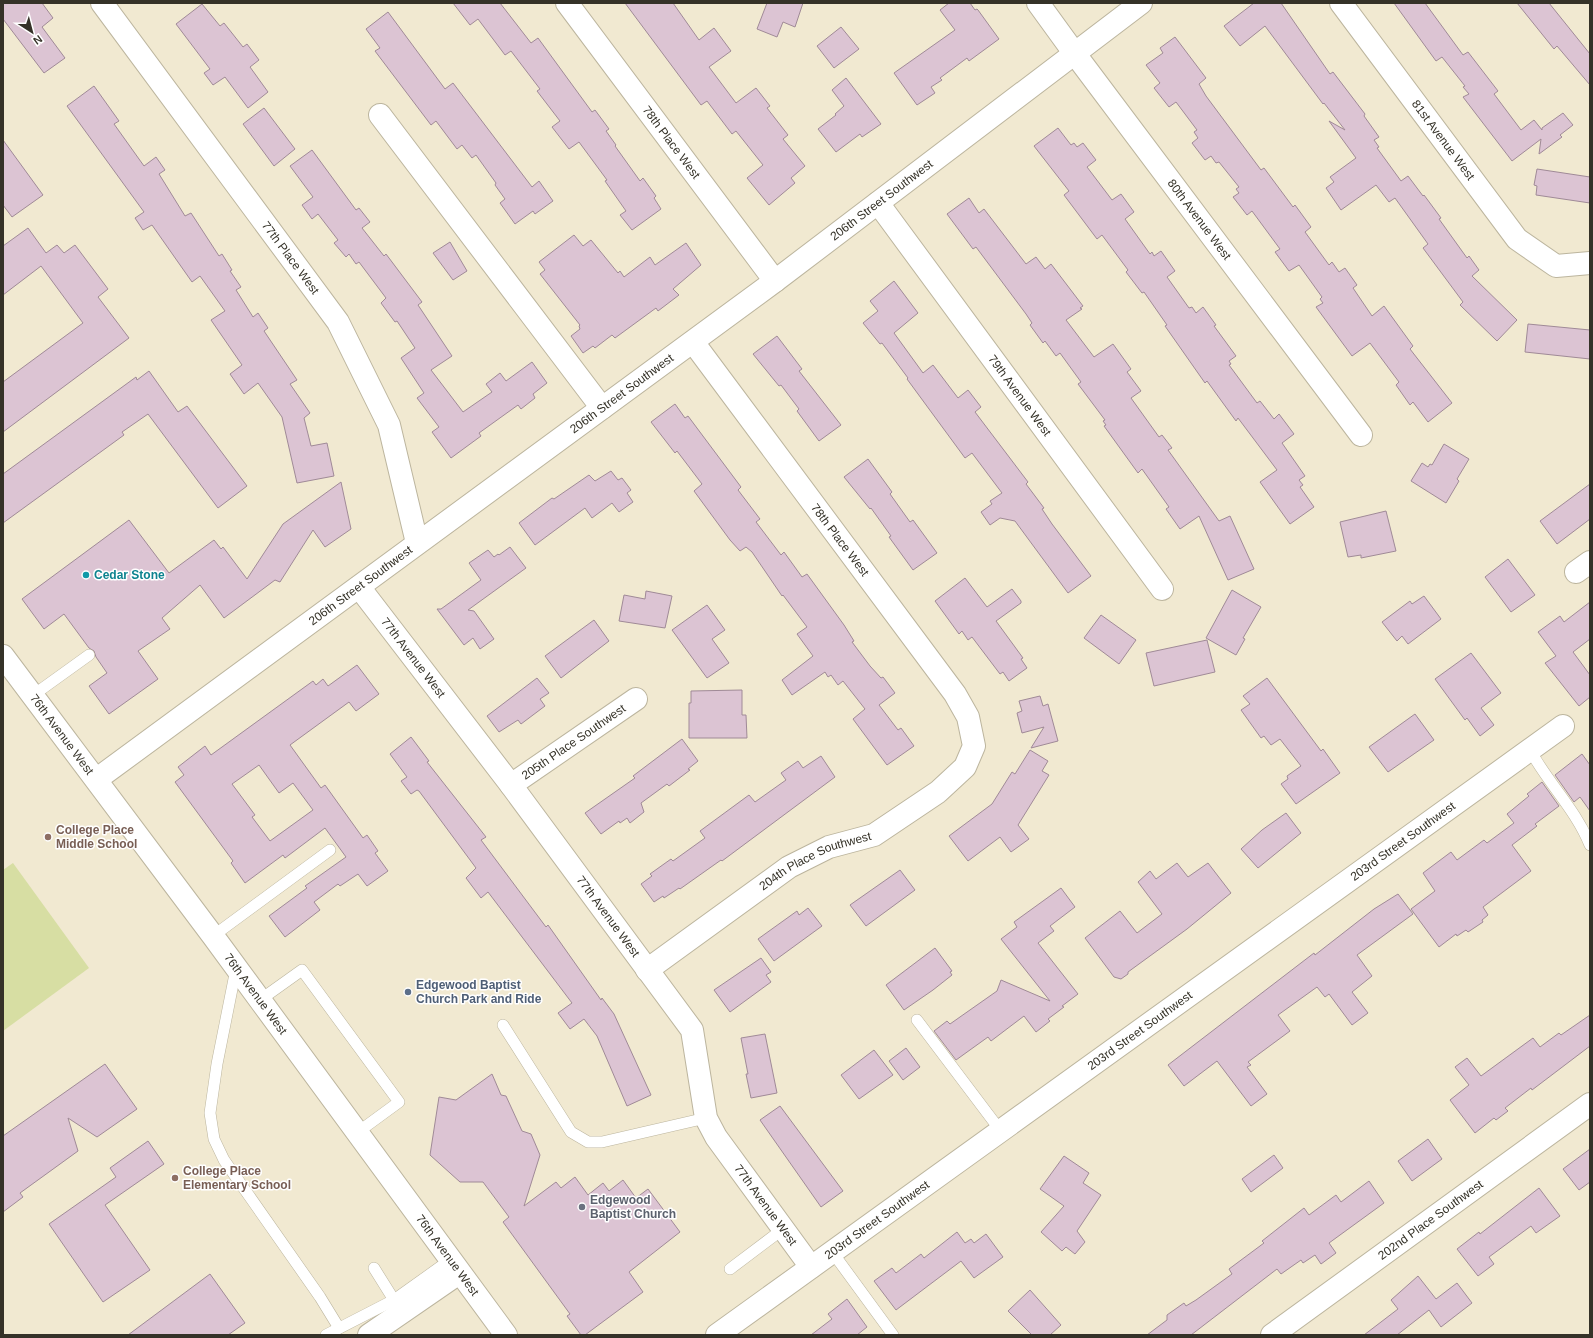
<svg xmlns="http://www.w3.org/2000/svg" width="1593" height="1338" viewBox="0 0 1593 1338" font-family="Arial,sans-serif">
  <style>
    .green { fill: #d7dea3 }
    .building { fill: #dcc4d3; stroke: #a08a97; fill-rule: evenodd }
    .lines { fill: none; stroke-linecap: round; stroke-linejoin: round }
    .service-casing { stroke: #bcb59e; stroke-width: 12 }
    .minor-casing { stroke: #bcb59e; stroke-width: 24 }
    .tertiary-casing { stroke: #bcb59e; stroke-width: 24 }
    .service { stroke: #fff; stroke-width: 11 }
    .minor { stroke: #fff; stroke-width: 22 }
    .tertiary { stroke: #fff; stroke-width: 22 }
    .culture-dot { fill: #0f9aa8; stroke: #fff; stroke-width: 1.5 }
    .education-dot { fill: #8d6e63; stroke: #fff; stroke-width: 1.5 }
    .service-dot { fill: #5c6f8a; stroke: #fff; stroke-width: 1.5 }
    .worship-dot { fill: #6b7280; stroke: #fff; stroke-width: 1.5 }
    .labels { text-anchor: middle; stroke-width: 3; stroke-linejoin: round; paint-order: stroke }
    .street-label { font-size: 12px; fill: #353228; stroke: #fff }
    .culture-label { font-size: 12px; font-weight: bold; fill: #0d838f; stroke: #fff; text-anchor: start }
    .education-label { font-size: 12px; font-weight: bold; fill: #785e54; stroke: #fff; text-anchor: start }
    .service-label { font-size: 12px; font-weight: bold; fill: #4e5e75; stroke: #fff; text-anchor: start }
    .worship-label { font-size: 12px; font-weight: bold; fill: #5b616d; stroke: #fff; text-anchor: start }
  </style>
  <rect width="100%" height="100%" fill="#f1e9d1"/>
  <!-- green -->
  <path class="green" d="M13 863 89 968 3 1031V870Z"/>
  <!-- building -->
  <g class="building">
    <path d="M3 3H42L53 18 42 27 65 58 44 73 3 19Z"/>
    <path d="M453 3H500L531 43 538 38 592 112 595 110 609 129 606 131 616 145 615 146 640 181 643 178 656 196 654 198 661 209 632 230 620 215 626 211 605 181 607 180 579 142 569 149 552 127 560 121 537 91 540 89 511 51 505 55 478 19 470 25Z"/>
    <path d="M625 3H673L699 40 714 28 731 51 709 67 736 103 756 88 770 106 767 108 788 135 783 139 805 166 791 178 795 183 769 205 747 178 763 165 736 131 732 134 707 101 701 105Z"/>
    <path d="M767 3H803L795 27 783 22 777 37 757 29Z"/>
    <path d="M949 3H970L975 10 977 9 978 10 999 39 969 61 967 58 940 78 942 80 931 87 935 93 917 105 894 73 955 30 940 10Z"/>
    <path d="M1254 3H1281L1330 74 1333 72 1365 114 1364 116 1379 137 1374 140 1379 147 1377 148 1401 181 1408 176 1423 196 1424 195 1441 218 1439 219 1467 258 1469 256 1479 270 1472 276 1517 320 1497 341 1460 305 1463 302 1423 248 1428 244 1395 198 1389 202 1376 185 1341 210 1326 188 1334 182 1330 177 1356 158 1329 121 1345 130 1324 103 1323 104 1265 26 1240 46 1224 26Z"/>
    <path d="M1394 3H1425L1463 55 1468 52 1498 91 1494 94 1521 130 1534 120 1542 130V128L1563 113 1573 125 1560 135 1562 137 1539 154 1541 139 1512 161 1463 97 1469 94 1463 87 1465 86 1442 57 1436 61Z"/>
    <path d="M1517 3H1549L1590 54V85L1557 46 1554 49Z"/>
    <path d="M202 4 220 26 224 23 243 47 247 44 259 60 250 67 268 92 248 108 225 77 213 85 204 73 210 69 176 24Z"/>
    <path d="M388 12 445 89 453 83 532 187 539 181 553 201 535 214 533 211 515 224 500 203 505 199 495 185 496 183 476 155 472 158 462 145 457 149 436 121 431 125 375 51 380 48 366 29Z"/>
    <path d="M841 27 859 49 834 68 817 46Z"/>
    <path d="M1175 37 1206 78 1199 84 1206 96 1261 170 1264 168 1293 207 1295 205 1311 227 1305 232 1329 265 1332 262 1339 272 1345 268 1357 285 1353 288 1372 316 1384 306 1413 346 1410 349 1452 403 1428 422 1413 402 1410 405 1396 385 1399 382 1370 343 1352 356 1316 307 1323 303 1320 299 1322 297 1299 265 1289 271 1275 252 1280 249 1252 211 1247 215 1233 197 1239 193 1236 189 1239 187 1219 162 1216 163 1211 156 1205 160 1192 143 1198 138 1194 132 1197 130 1176 102 1169 107 1154 88 1160 83 1146 65 1163 53 1160 48Z"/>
    <path d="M846 78 881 124 862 137 860 134 836 152 818 129 836 115 835 114 844 106 832 90Z"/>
    <path d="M94 86 119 121 114 124 144 166 156 157 165 170 159 174 185 216 191 213 219 256 222 254 232 270 230 271 241 287 236 290 253 317 258 313 268 328 264 331 297 380 290 384 310 413 304 418 311 446 327 443 334 476 297 483 282 417 258 383 244 394 230 374 242 365 211 320 225 311 200 276 192 282 152 225 143 230 135 218 144 212 67 106Z"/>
    <path d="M264 108 295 149 274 166 243 124Z"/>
    <path d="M1058 128 1071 145 1074 143 1077 147 1083 143 1096 160 1087 167 1112 200 1121 194 1134 212 1125 219 1150 254 1152 252 1154 256 1161 251 1175 271 1167 277 1189 308 1192 307 1196 313 1203 307 1216 325 1214 326 1236 356 1229 361 1231 364 1229 365 1257 403 1260 401 1274 419 1279 414 1294 434 1282 443 1305 476 1299 480 1303 485 1300 487 1314 507 1290 524 1260 482 1277 470 1238 418 1236 421 1207 381 1205 383 1165 326 1167 325 1144 292 1142 293 1126 272 1128 270 1102 235 1097 239 1064 195 1069 191 1034 146Z"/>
    <path d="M3 140 43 195 12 217 3 205Z"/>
    <path d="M312 150 356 210 359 208 370 222 362 228 384 256 386 254 422 302 418 305 452 356 431 370 463 412 492 392 486 384 500 373 506 381 532 362 547 383 533 394 535 398 521 409 518 405 479 433 481 436 451 458 432 432 439 427 417 398 424 393 401 358 415 348 397 321 395 322 381 303 386 298 359 262 356 264 349 254 346 257 334 243 338 240 318 214 312 219 302 205 313 197 290 166Z"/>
    <path d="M1537 169 1590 177V203L1536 195 1537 186 1534 185Z"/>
    <path d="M969 198 979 213 984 209 1026 264 1036 257 1045 269 1051 264 1083 306 1080 308 1082 309 1066 320 1094 357 1113 344 1131 369 1127 372 1141 391 1131 398 1159 437 1162 435 1172 448 1168 450 1219 521 1230 516 1254 569 1228 580 1199 516 1180 529 1166 509 1169 507 1142 469 1138 473 1104 426 1106 425 1103 421 1105 420 1078 384 1081 382 1060 353 1056 356 1045 341 1043 343 1030 325 1032 323 1026 314 976 247 973 249 947 214Z"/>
    <path d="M28 228 46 253 57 245 64 253 75 245 108 289 98 297 129 338 3 432V382L83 323 41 266 3 295V246Z"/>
    <path d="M574 235 583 246 591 240 618 273 620 271 624 277 650 257 655 265 686 243 701 265 673 289 679 295 658 311 656 308 615 338 612 335 595 348 593 346 583 353 571 336 580 329 579 326 580 325 540 274 545 270 539 262Z"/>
    <path d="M450 242 467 271 453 280 433 253Z"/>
    <path d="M894 281 918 313 894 333 923 373 933 365 958 398 968 390 981 407 975 412 1028 482 1026 484 1044 508 1042 509 1052 524 1091 576 1068 593 1015 521 1000 518 990 525 981 512 992 504 990 501 1002 493 972 453 965 458 907 379 908 378 882 343 880 344 863 323 878 311 870 301Z"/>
    <path d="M1528 324 1590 330V359L1525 352Z"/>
    <path d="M777 336 802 369 799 371 841 425 819 441 797 411 799 409 781 385 779 386 753 354Z"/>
    <path d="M149 371 178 412 187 406 247 486 218 508 148 414 122 432 124 435 3 523V474L136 377 137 380Z"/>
    <path d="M675 404 685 418 688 416 741 487 738 490 760 519 756 522 781 555 784 552 802 577 807 574 844 625 854 641 852 642 870 666 881 678 883 677 895 693 879 705 898 730 901 728 914 746 887 765 853 719 865 709 843 681 838 685 831 675 828 677 825 672 792 695 782 680 813 656 797 634 807 627 783 595 782 596 752 552 746 547 740 551 730 540 694 491 702 484 677 451 675 453 651 422Z"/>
    <path d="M1444 444 1469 459 1457 479 1459 481 1446 503 1411 481 1422 463 1428 467 1430 464 1432 465Z"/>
    <path d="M868 459 892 492 890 494 910 522 913 520 937 553 913 570 889 537 891 536 871 508 870 509 844 477Z"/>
    <path d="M611 471 618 480 622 478 631 490 627 493 633 502 619 512 612 503 592 518 585 508 535 545 519 523 552 498 554 499 589 475 595 481Z"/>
    <path d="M341 482 351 529 325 547 313 530 280 582 275 580 224 618 200 585 162 618 170 629 138 651 158 679 109 714 89 686 107 673 96 657 94 651 89 648 64 614 44 629 22 599 129 520 169 573 214 540 221 549 223 547 247 579 283 524Z"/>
    <path d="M1590 484V519L1557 544 1540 521Z"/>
    <path d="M1386 511 1396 551 1361 558V555L1348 557 1340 522Z"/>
    <path d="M510 547 526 568 468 610 474 611 494 639 480 649 473 638 464 645 437 609H441L481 580 469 563 488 550 494 557 498 554 499 555Z"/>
    <path d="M1508 559 1535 595 1511 612 1485 577Z"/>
    <path d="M965 578 987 607 1012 589 1021 601V603L996 621 1023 658 1021 659 1027 668 1009 681 1003 672 1000 674 972 637 968 640 962 631 959 634 935 601Z"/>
    <path d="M1232 590 1261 607 1243 638 1245 639 1236 655 1206 638Z"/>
    <path d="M646 591 672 596 665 628 619 621 624 595 645 599Z"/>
    <path d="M1424 596 1441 619 1408 644 1402 636 1397 641 1382 622 1410 601 1412 604Z"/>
    <path d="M1590 602V639L1573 652 1590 675V697L1579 706 1545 663 1556 656 1538 632 1560 616 1564 622Z"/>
    <path d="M707 605 725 630 712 639 729 663 707 678 672 630Z"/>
    <path d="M1101 615 1136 640 1119 664 1084 638Z"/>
    <path d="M594 620 609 641 561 678 545 656Z"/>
    <path d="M1207 640 1215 672 1154 686 1146 653Z"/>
    <path d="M1471 653 1501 693 1481 708 1494 725 1480 736 1467 718 1465 720 1435 679Z"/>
    <path d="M357 665 379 694 356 711 349 702 290 745 321 788 325 785 363 838 367 835 378 851 375 853 388 871 367 886 358 874 340 886 338 884 314 902 320 910 285 937 269 916 307 888 305 886 346 857 325 828 285 858 283 855 245 883 231 863 233 861 175 782 184 775 178 767 205 746 211 755 313 681 316 685 323 679 328 686ZM259 765 279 793 293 783 313 810 270 841 252 817 255 815 232 784Z"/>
    <path d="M537 678 549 693 540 699 545 706 521 724 518 720 499 732 487 716Z"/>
    <path d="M1267 678 1321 751 1323 749 1340 773 1296 804 1281 784 1288 779 1287 776 1301 766 1280 739 1271 745 1264 736 1261 738 1241 710 1250 704 1243 696Z"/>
    <path d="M742 690V715H746L747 738H689V703H691V691Z"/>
    <path d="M1040 696 1043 706 1048 704 1058 741 1031 748 1044 727 1022 733 1017 713 1022 711 1019 701Z"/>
    <path d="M1415 714 1434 740 1388 772 1369 747Z"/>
    <path d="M411 737 429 761 427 762 486 837 481 840 546 927 548 925 601 1000 602 998 614 1014 651 1095 627 1106 597 1036 584 1019 570 1029 558 1013 572 1003 488 892 481 898 466 878 476 868 419 791 417 790 411 794 401 781 407 777 390 754Z"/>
    <path d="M682 739 698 761 688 769 690 770 669 786 667 784 641 803 644 812 630 823 627 818 620 823 619 821 601 834 585 813 635 778 633 776Z"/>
    <path d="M1030 750 1048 761 1042 771 1049 775 1018 825 1029 839 1011 852 1000 837 968 861 949 836 992 804 1012 772 1015 774Z"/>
    <path d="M1582 754 1590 765V811L1580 797 1574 802 1555 775Z"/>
    <path d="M821 756 835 777 722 861 721 860 680 889 679 888 664 898 663 896 654 902 641 884 652 876 650 874 671 859 673 861 705 838 700 831 749 795 755 802 786 780 781 773 798 761 803 768Z"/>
    <path d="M1542 782 1559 806 1535 824 1537 826 1512 845 1531 871 1483 907 1488 915 1482 920 1483 922 1468 932 1466 930 1457 936 1456 934 1439 947 1411 909 1435 891 1423 873 1451 852 1457 860 1484 840 1487 843 1514 823 1507 814 1529 796 1527 794Z"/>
    <path d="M1286 813 1301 833 1258 868 1241 849 1262 830Z"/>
    <path d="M1177 863 1188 877 1208 863 1231 893 1187 929 1128 972V974L1121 979 1114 977 1085 938 1120 911 1137 933 1162 914 1138 882 1150 871 1156 879Z"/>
    <path d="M900 870 915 890 866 926 850 905Z"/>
    <path d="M1061 888 1075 907 1050 926 1054 931 1038 943 1078 994 1062 1006 1064 1007 1048 1019 1050 1021 1036 1032 1024 1016 991 1041 988 1037 956 1060 934 1031 947 1021 950 1024 997 991 1001 980 1050 1001 1001 939 1017 927 1014 922Z"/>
    <path d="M1398 894 1413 914 1357 955 1372 976 1352 992 1368 1013 1352 1025 1329 994 1325 997 1317 987 1278 1015 1290 1031 1248 1062 1251 1065 1247 1067 1267 1094 1251 1106 1217 1061 1184 1086 1168 1065 1314 953 1315 955 1374 909Z"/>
    <path d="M808 908 822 926 774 961 758 939 797 911 799 915Z"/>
    <path d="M935 948 952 971 950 972 952 975 933 990 904 1010 886 985Z"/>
    <path d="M761 958 771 972 766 975 771 982 730 1012 714 990Z"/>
    <path d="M1590 1015V1046L1532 1090 1531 1088 1505 1108 1508 1111 1496 1120 1494 1118 1475 1133 1450 1100 1469 1085 1455 1067 1467 1058 1481 1076 1533 1038 1540 1047 1559 1033 1561 1035Z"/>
    <path d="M765 1034 777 1093 751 1098 746 1074H748L741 1038Z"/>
    <path d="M906 1048 920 1067 903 1080 889 1061Z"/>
    <path d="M874 1050 893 1075 859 1099 841 1075Z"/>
    <path d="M105 1064 137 1109 97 1137 68 1118 78 1151 20 1193 23 1197 3 1212V1136Z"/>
    <path d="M492 1074 501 1095 506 1096 522 1131 531 1134 540 1155 524 1206 556 1182 561 1188 575 1177 588 1195 603 1183 609 1191 623 1180 636 1198 648 1189 680 1232 629 1272 643 1292 585 1335H581L567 1316 570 1314 503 1222 509 1217 483 1182H460L430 1155 439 1097 456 1100Z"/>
    <path d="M780 1106 843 1191 821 1207 760 1120Z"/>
    <path d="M1428 1139 1442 1159 1412 1181 1398 1161Z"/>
    <path d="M148 1141 164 1164 105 1205 150 1270 103 1302 49 1224 116 1177 110 1168Z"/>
    <path d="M1590 1149V1182L1579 1190 1563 1169Z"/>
    <path d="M1274 1155 1283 1168 1251 1192 1242 1179Z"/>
    <path d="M1064 1156 1089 1173 1083 1183 1101 1195 1077 1231 1085 1242 1075 1254 1066 1247 1062 1251 1041 1232 1064 1206 1040 1189Z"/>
    <path d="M1369 1181 1384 1203 1329 1243 1336 1253 1321 1264 1315 1255 1303 1263 1301 1260 1281 1274 1277 1269 1191 1335H1147L1167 1320V1315L1184 1303 1186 1306 1196 1300 1232 1274 1229 1269 1264 1243 1262 1241 1304 1208 1309 1215 1336 1195 1341 1202Z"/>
    <path d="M1539 1188 1560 1216 1536 1233 1531 1226 1489 1257 1494 1264 1478 1276 1457 1249 1479 1232 1480 1234Z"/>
    <path d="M957 1232 965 1243 971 1239 974 1243 986 1234 1003 1257 974 1278 961 1261 896 1310 874 1281 892 1268 896 1273 921 1254 924 1258Z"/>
    <path d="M210 1274 245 1323 228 1335H128Z"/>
    <path d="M1418 1276 1436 1299 1457 1283 1472 1303 1441 1327 1429 1310 1397 1335H1364L1398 1309 1391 1300Z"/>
    <path d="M1030 1290 1061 1325 1050 1335H1032L1008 1311Z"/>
    <path d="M847 1299 867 1327 857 1335H811L832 1319 828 1314Z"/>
  </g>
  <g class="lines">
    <!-- service casing -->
    <g class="service-casing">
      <g id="service">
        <path d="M32 696 89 655"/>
        <path d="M1530 750C1548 783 1576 810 1590 845"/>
        <path d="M213 936 330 850"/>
        <path d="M236 969 217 1064 210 1113 214 1139 224 1160 320 1297 339 1328"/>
        <path d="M260 1000 302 970 399 1102 358 1132"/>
        <path d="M917 1020 1000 1130"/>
        <path d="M503 1025 571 1132 588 1142H602L706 1118"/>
        <path d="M833 1253 893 1335"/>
        <path d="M374 1268 394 1300"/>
        <path d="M730 1269 783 1229"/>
        <path d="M326 1335 394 1300 450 1260"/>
      </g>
    </g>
    <!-- minor casing -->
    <g class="minor-casing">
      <g id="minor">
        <path id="s1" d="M102 3 338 322 389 425 417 543"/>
        <path id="s2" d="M567 3 775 281"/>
        <path id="s3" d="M1341 3 1517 239 1556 266 1590 263"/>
        <path id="s4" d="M1075 54 1361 435"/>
        <path d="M380 115 602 408"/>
        <path id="s5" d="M878 203 1162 589"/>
        <path d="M1576 572 1590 562"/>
        <path id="s6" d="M359 587 511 785 692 1030 706 1118 716 1137 811 1267"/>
        <path id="s7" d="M511 785 636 699"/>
        <path id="s8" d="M647 970 789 867 829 847 874 835 938 792 965 767 974 746 968 717 955 694 693 342"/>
        <path d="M369 1335 459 1273"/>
        <path id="s9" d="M717 1335 1563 726"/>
        <path id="s10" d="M1272 1335 1590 1104"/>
      </g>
    </g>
    <!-- tertiary casing -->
    <g class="tertiary-casing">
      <g id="tertiary">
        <path d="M1038 3 1075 54"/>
        <path id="s11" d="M3 656 213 936 506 1335"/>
        <path id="s12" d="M97 779 775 281 1141 3"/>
      </g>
    </g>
    <!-- service -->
    <use href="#service" class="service"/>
    <!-- minor -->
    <use href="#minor" class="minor"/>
    <!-- tertiary -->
    <use href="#tertiary" class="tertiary"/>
  </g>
  <!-- markers -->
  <circle class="culture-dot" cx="86" cy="575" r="4"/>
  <g class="education-dot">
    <circle cx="48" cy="837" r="4"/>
    <circle cx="175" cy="1178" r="4"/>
  </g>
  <circle class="service-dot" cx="408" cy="992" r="4"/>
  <circle class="worship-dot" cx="582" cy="1207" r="4"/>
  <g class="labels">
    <!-- street labels -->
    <g class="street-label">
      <text dy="4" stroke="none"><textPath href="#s3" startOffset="171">81st Avenue West</textPath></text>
      <text dy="4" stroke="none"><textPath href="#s2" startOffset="174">78th Place West</textPath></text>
      <text dy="4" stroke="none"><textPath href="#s12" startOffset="975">206th Street Southwest</textPath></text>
      <text dy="4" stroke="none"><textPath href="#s4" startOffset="207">80th Avenue West</textPath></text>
      <text dy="4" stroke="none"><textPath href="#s1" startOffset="317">77th Place West</textPath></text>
      <text dy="4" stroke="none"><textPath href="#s12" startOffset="651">206th Street Southwest</textPath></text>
      <text dy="4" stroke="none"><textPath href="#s5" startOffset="239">79th Avenue West</textPath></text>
      <text transform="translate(840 540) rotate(53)" y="4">78th Place West</text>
      <text dy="4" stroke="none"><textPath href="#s12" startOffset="327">206th Street Southwest</textPath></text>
      <text dy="4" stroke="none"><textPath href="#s6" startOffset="89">77th Avenue West</textPath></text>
      <text dy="4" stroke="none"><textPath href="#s11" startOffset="98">76th Avenue West</textPath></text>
      <text dy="4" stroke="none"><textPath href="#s7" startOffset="76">205th Place Southwest</textPath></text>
      <text dy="4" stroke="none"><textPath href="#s9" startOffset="845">203rd Street Southwest</textPath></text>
      <text dy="4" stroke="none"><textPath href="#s8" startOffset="202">204th Place Southwest</textPath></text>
      <text dy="4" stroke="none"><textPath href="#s6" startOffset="413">77th Avenue West</textPath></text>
      <text dy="4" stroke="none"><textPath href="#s11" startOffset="422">76th Avenue West</textPath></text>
      <text dy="4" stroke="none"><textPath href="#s9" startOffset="521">203rd Street Southwest</textPath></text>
      <text dy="4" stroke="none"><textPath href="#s6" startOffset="749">77th Avenue West</textPath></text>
      <text dy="4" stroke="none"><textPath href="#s10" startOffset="196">202nd Place Southwest</textPath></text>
      <text dy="4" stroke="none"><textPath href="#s9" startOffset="197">203rd Street Southwest</textPath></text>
      <text dy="4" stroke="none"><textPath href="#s11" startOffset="746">76th Avenue West</textPath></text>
    </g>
    <!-- culture labels -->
    <g class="culture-label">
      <text x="94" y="579">Cedar Stone</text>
    </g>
    <!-- education labels -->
    <g class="education-label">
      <text x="56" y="834">College Place<tspan x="56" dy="14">Middle School</tspan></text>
      <text x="183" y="1175">College Place<tspan x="183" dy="14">Elementary School</tspan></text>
    </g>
    <!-- service labels -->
    <g class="service-label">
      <text x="416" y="989">Edgewood Baptist<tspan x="416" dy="14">Church Park and Ride</tspan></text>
    </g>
    <!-- worship labels -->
    <g class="worship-label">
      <text x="590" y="1204">Edgewood<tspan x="590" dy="14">Baptist Church</tspan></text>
    </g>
  </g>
  <!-- border -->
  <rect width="1593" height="1338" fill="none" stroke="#353228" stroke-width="8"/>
  <!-- north arrow -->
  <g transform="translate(32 32) rotate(144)" stroke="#ffffff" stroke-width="3" paint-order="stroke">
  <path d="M0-3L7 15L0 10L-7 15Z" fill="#353228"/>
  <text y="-6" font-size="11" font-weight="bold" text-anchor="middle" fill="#353228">N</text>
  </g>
</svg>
